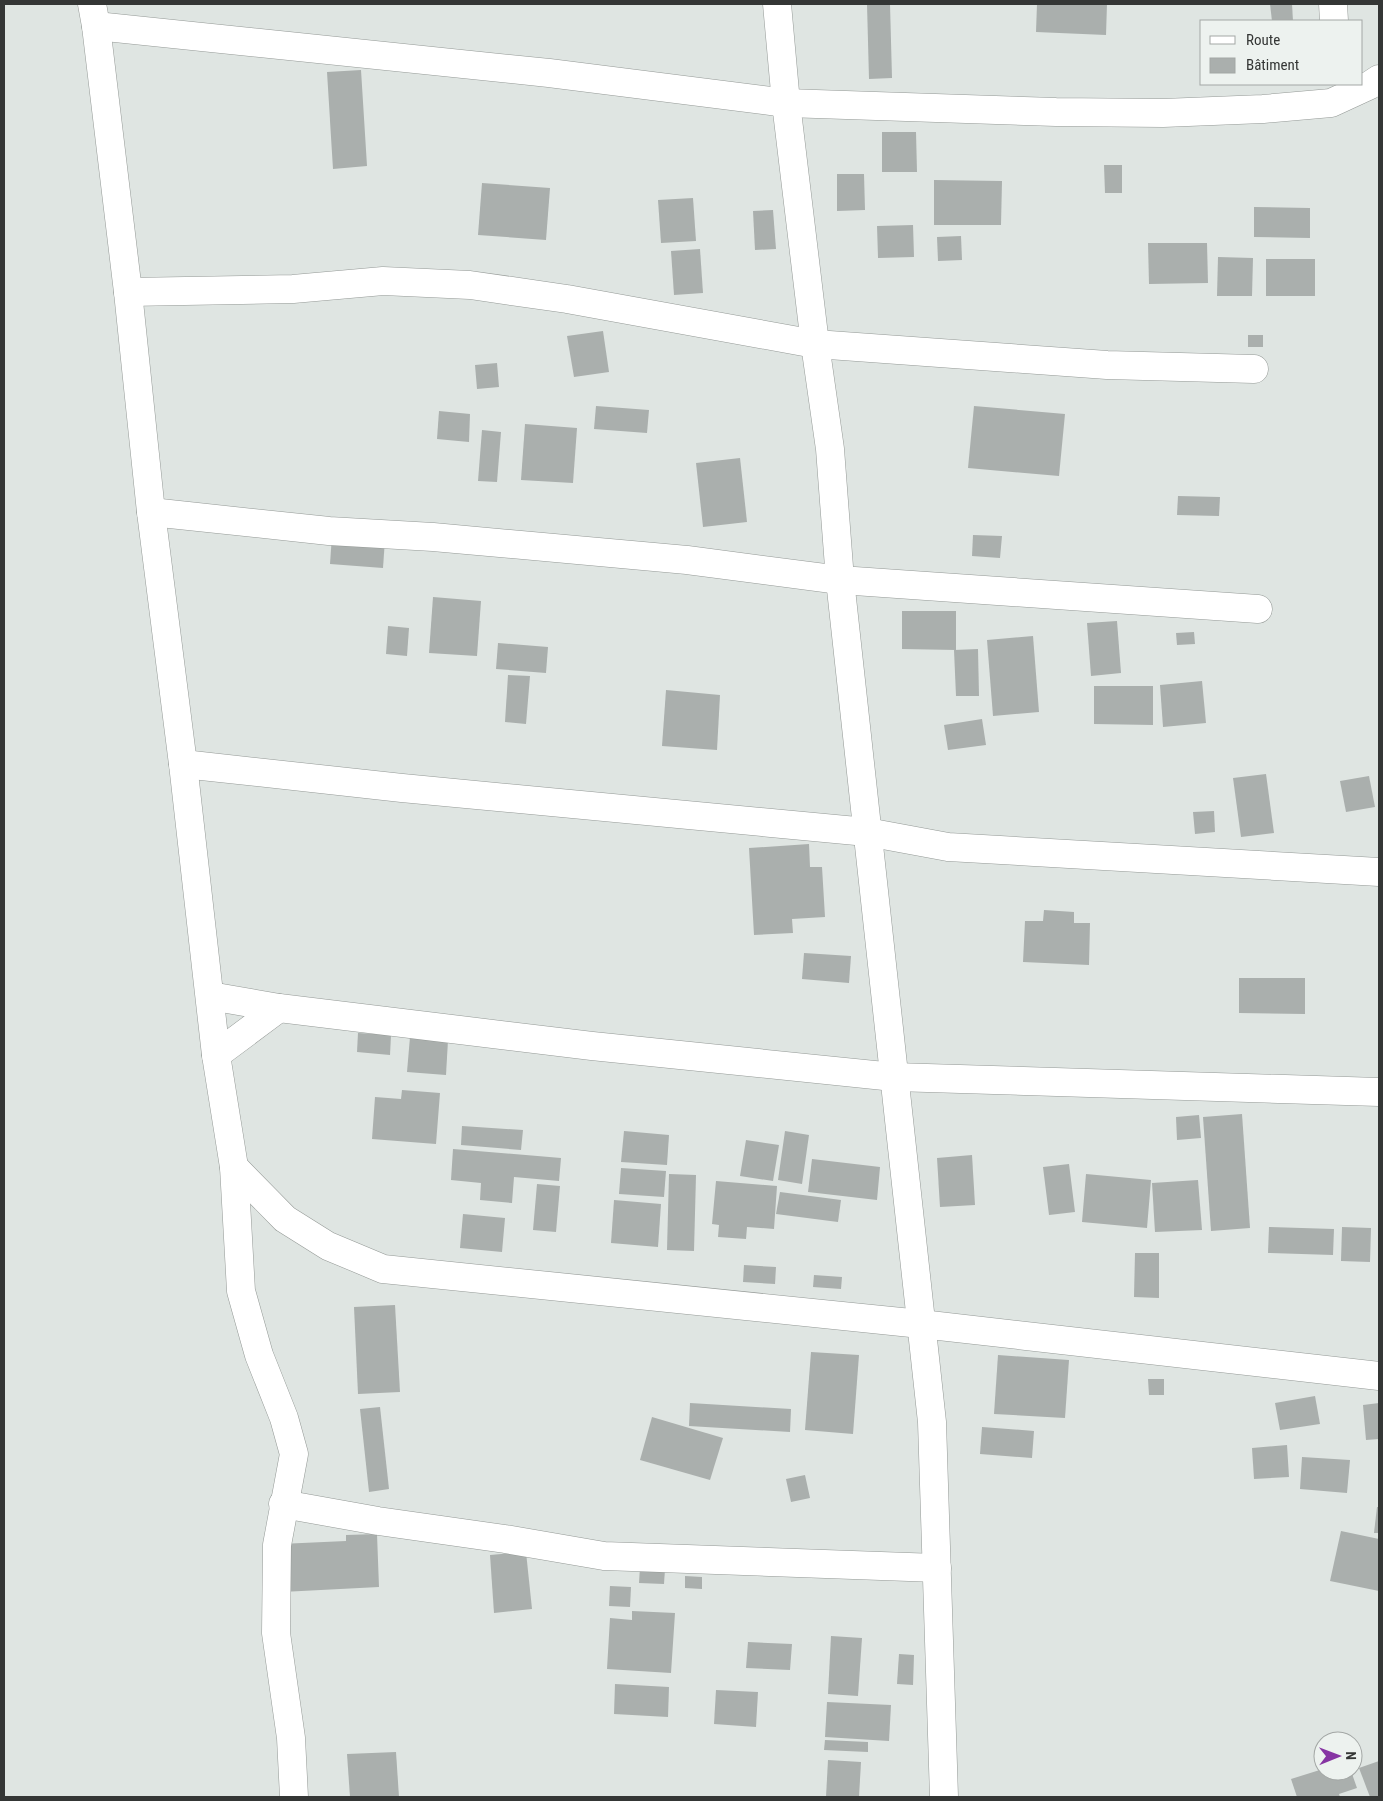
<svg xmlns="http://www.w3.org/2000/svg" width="1383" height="1801" viewBox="0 0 1383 1801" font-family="'Roboto Condensed',sans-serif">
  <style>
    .building { fill: #aaafad }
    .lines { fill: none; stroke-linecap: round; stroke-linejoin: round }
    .minor-casing { stroke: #949996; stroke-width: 29 }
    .minor { stroke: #fff; stroke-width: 28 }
  </style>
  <rect width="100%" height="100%" fill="#dfe5e2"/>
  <!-- building -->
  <g class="building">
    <path d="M867 4H890L892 78 869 79Z"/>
    <path d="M1037 4H1107L1106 35 1036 32Z"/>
    <path d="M1270 4H1292L1293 21H1272Z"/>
    <path d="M361 70 367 166 333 169 327 72Z"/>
    <path d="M882 132H916L917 172H882Z"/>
    <path d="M1104 165H1122V193H1105Z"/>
    <path d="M837 174H864L865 210 837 211Z"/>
    <path d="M934 180 1002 181 1001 225H934Z"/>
    <path d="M482 183 550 188 546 240 478 235Z"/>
    <path d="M693 198 696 241 661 243 658 200Z"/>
    <path d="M1254 207 1310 208V238L1254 237Z"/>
    <path d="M773 210 776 249 755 250 753 211Z"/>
    <path d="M913 225 914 257 878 258 877 226Z"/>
    <path d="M961 236 962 260 938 261 937 237Z"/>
    <path d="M1148 243H1207L1208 283 1149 284Z"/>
    <path d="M700 249 703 293 674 295 671 251Z"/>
    <path d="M1218 257 1253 258 1252 296H1217Z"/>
    <rect x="1266" y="259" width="49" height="37"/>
    <path d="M603 331 609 372 574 377 567 336Z"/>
    <rect x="1248" y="335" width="15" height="12"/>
    <path d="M497 363 499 387 477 389 475 365Z"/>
    <path d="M596 406 649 410 647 433 594 429Z"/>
    <path d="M974 406 1065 414 1059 476 968 468Z"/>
    <path d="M439 411 470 414 469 442 437 439Z"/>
    <path d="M525 424 577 428 573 483 521 480Z"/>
    <path d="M482 430 501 432 497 482 478 481Z"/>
    <path d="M740 458 747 522 703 527 696 463Z"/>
    <path d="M1178 496 1220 497 1219 516 1177 515Z"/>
    <path d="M332 535 385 539 383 568 330 564Z"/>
    <path d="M973 535 1002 536 1000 558 972 556Z"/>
    <path d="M433 597 481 601 477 656 429 653Z"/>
    <path d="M902 611H956V650L902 649Z"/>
    <path d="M1117 621 1121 673 1091 676 1087 623Z"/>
    <path d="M388 626 409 628 407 656 386 654Z"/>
    <path d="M1194 632 1195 644 1177 645 1176 633Z"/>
    <path d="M1033 636 1039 712 993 716 987 640Z"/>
    <path d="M498 643 548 647 546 673 496 669Z"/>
    <path d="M978 649 979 696H956L954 650Z"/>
    <path d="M508 675 530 676 526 724 505 722Z"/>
    <path d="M1202 681 1206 723 1163 727 1160 685Z"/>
    <path d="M1094 686H1153V725L1094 724Z"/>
    <path d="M666 690 720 695 717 750 662 746Z"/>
    <path d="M982 719 986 745 948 750 944 725Z"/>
    <path d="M1266 774 1274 833 1241 837 1233 778Z"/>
    <path d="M1369 776 1375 807 1346 812 1340 781Z"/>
    <path d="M1214 811 1215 832 1195 834 1193 812Z"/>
    <path d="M809 844 810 867H822L825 917 792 919 793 933 754 935 749 848Z"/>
    <path d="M1044 910 1074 912V923H1090L1089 965 1023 962 1025 921H1043Z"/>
    <path d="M804 953 851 956 849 983 802 979Z"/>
    <path d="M1239 978H1305V1014L1239 1013Z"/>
    <path d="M358 1033 391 1035 390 1055 357 1052Z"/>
    <path d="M410 1037 448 1040 446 1075 407 1072Z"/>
    <path d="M402 1090 440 1093 436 1144 372 1139 375 1097 401 1099Z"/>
    <path d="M1242 1114 1250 1228 1211 1231 1203 1117Z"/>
    <path d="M1199 1115 1201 1138 1177 1140 1176 1117Z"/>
    <path d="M462 1126 523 1130 521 1150 461 1145Z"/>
    <path d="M624 1131 669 1135 667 1165 621 1162Z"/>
    <path d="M785 1131 809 1135 802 1184 778 1180Z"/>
    <path d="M746 1140 779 1145 773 1181 740 1176Z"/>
    <path d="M453 1149 561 1158 559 1181 514 1177 512 1203 480 1200 481 1183 451 1180Z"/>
    <path d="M972 1155 975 1205 940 1207 937 1158Z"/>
    <path d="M812 1159 880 1167 877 1200 808 1192Z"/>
    <path d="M1069 1164 1075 1212 1049 1215 1043 1167Z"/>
    <path d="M621 1168 666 1171 664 1197 619 1194Z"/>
    <path d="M669 1174 696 1175 694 1251 667 1250Z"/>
    <path d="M1086 1174 1151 1180 1147 1228 1082 1222Z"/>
    <path d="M1198 1180 1202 1230 1155 1232 1152 1183Z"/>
    <path d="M716 1181 777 1186 774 1229 747 1227 746 1239 718 1237 719 1225 712 1224Z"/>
    <path d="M537 1184 560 1186 556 1232 533 1230Z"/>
    <path d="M780 1192 841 1200 838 1222 776 1214Z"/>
    <path d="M614 1200 661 1204 658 1247 611 1243Z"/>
    <path d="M463 1214 505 1218 502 1252 460 1248Z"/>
    <path d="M1269 1227 1334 1229 1333 1255 1268 1253Z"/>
    <path d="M1342 1227 1371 1228 1370 1262 1341 1261Z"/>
    <path d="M1135 1253H1159V1298L1134 1297Z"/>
    <path d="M744 1265 776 1267 775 1284 743 1282Z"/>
    <path d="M814 1275 842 1277 841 1289 813 1287Z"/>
    <path d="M395 1305 400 1392 358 1394 354 1307Z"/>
    <path d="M811 1352 859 1355 853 1434 805 1430Z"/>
    <path d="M998 1355 1069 1360 1065 1418 994 1414Z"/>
    <path d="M1148 1379H1164V1395H1149Z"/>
    <path d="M1315 1396 1320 1424 1280 1430 1275 1403Z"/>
    <path d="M690 1403 791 1409 790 1432 689 1426Z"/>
    <path d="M1379 1403V1439L1366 1440 1363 1405Z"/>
    <path d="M380 1407 389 1489 369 1492 360 1409Z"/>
    <path d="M652 1417 723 1438 710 1480 640 1460Z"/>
    <path d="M982 1427 1034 1431 1032 1458 980 1454Z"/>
    <path d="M1287 1445 1289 1477 1254 1479 1252 1448Z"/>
    <path d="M1302 1457 1350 1460 1347 1493 1300 1489Z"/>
    <path d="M805 1475 810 1498 791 1502 786 1479Z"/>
    <path d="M1377 1507H1379V1533H1374Z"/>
    <path d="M1341 1531 1379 1539V1591L1330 1581Z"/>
    <path d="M377 1534 379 1587 282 1592 280 1544 346 1541V1535Z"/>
    <path d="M526 1552 532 1609 494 1613 490 1555Z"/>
    <path d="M640 1567 665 1569 664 1584 639 1583Z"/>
    <path d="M685 1576 702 1577V1589L685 1588Z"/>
    <path d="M610 1586 631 1587 630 1607 609 1606Z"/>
    <path d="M632 1611 675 1613 671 1673 607 1669 610 1618 632 1620Z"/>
    <path d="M831 1636 862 1638 858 1696 828 1694Z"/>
    <path d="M748 1642 792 1644 790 1670 746 1668Z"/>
    <path d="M899 1654 914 1655 913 1685 897 1684Z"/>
    <path d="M615 1684 669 1687 668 1717 614 1714Z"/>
    <path d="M716 1690 758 1692 756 1727 714 1724Z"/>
    <path d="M827 1702 891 1705 889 1741 825 1737Z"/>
    <path d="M825 1740 868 1742V1752L824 1750Z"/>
    <path d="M396 1752 399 1797H350L347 1754Z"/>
    <path d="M828 1760 861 1762 859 1797H826Z"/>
    <path d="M1379 1761V1797H1370L1359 1768Z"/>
    <path d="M1323 1769V1771H1351L1357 1788 1339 1794 1340 1797H1297L1291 1779Z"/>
  </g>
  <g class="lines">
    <!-- minor casing -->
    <g class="minor-casing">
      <g id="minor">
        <path d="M92 4 96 26 128 292 151 512 183 764 216 1055 234 1167 241 1291 259 1355 284 1418 294 1454 277 1545 276 1633 291 1738 294 1797"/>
        <path d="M777 4 786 103 815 344 830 449 840 580 932 1422 944 1797"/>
        <path d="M1333 4 1334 21"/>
        <path d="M96 26 549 73 786 103 1056 112 1163 113 1263 109 1331 103 1370 85 1379 79"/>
        <path d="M128 292 293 289 383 281 470 285 567 299 815 344 1107 365 1254 369"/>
        <path d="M151 512 329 531 433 537 687 560 840 580 1258 609"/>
        <path d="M183 764 402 788 867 832 948 847 1379 872"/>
        <path d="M210 996 279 1008 592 1046 894 1077 1379 1092"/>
        <path d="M216 1055 279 1008"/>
        <path d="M234 1167 285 1219 328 1246 383 1269 921 1324 1379 1376"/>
        <path d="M283 1504 378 1521 505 1539 604 1556 937 1568"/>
      </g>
    </g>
    <!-- minor -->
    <use href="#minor" class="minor"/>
  </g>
  <!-- border -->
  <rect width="1383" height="1801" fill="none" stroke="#343635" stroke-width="10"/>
  <!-- legend -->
  <rect x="1200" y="20" width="162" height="65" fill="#edf2ef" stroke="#a3a7a5"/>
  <rect x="1210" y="36" width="25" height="8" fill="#ffffff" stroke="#a3a7a5"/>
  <text x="1246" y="45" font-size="15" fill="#343635">Route</text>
  <rect x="1210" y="58" width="25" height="15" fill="#aaafad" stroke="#a3a7a5"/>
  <text x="1246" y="70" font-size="15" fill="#343635">Bâtiment</text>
  <!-- north arrow -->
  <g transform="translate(1338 1756) rotate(89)"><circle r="24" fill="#edf2ef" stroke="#a3a7a5"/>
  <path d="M0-4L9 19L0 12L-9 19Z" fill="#8634a3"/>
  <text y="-8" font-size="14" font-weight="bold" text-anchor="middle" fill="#343635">N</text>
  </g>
</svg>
